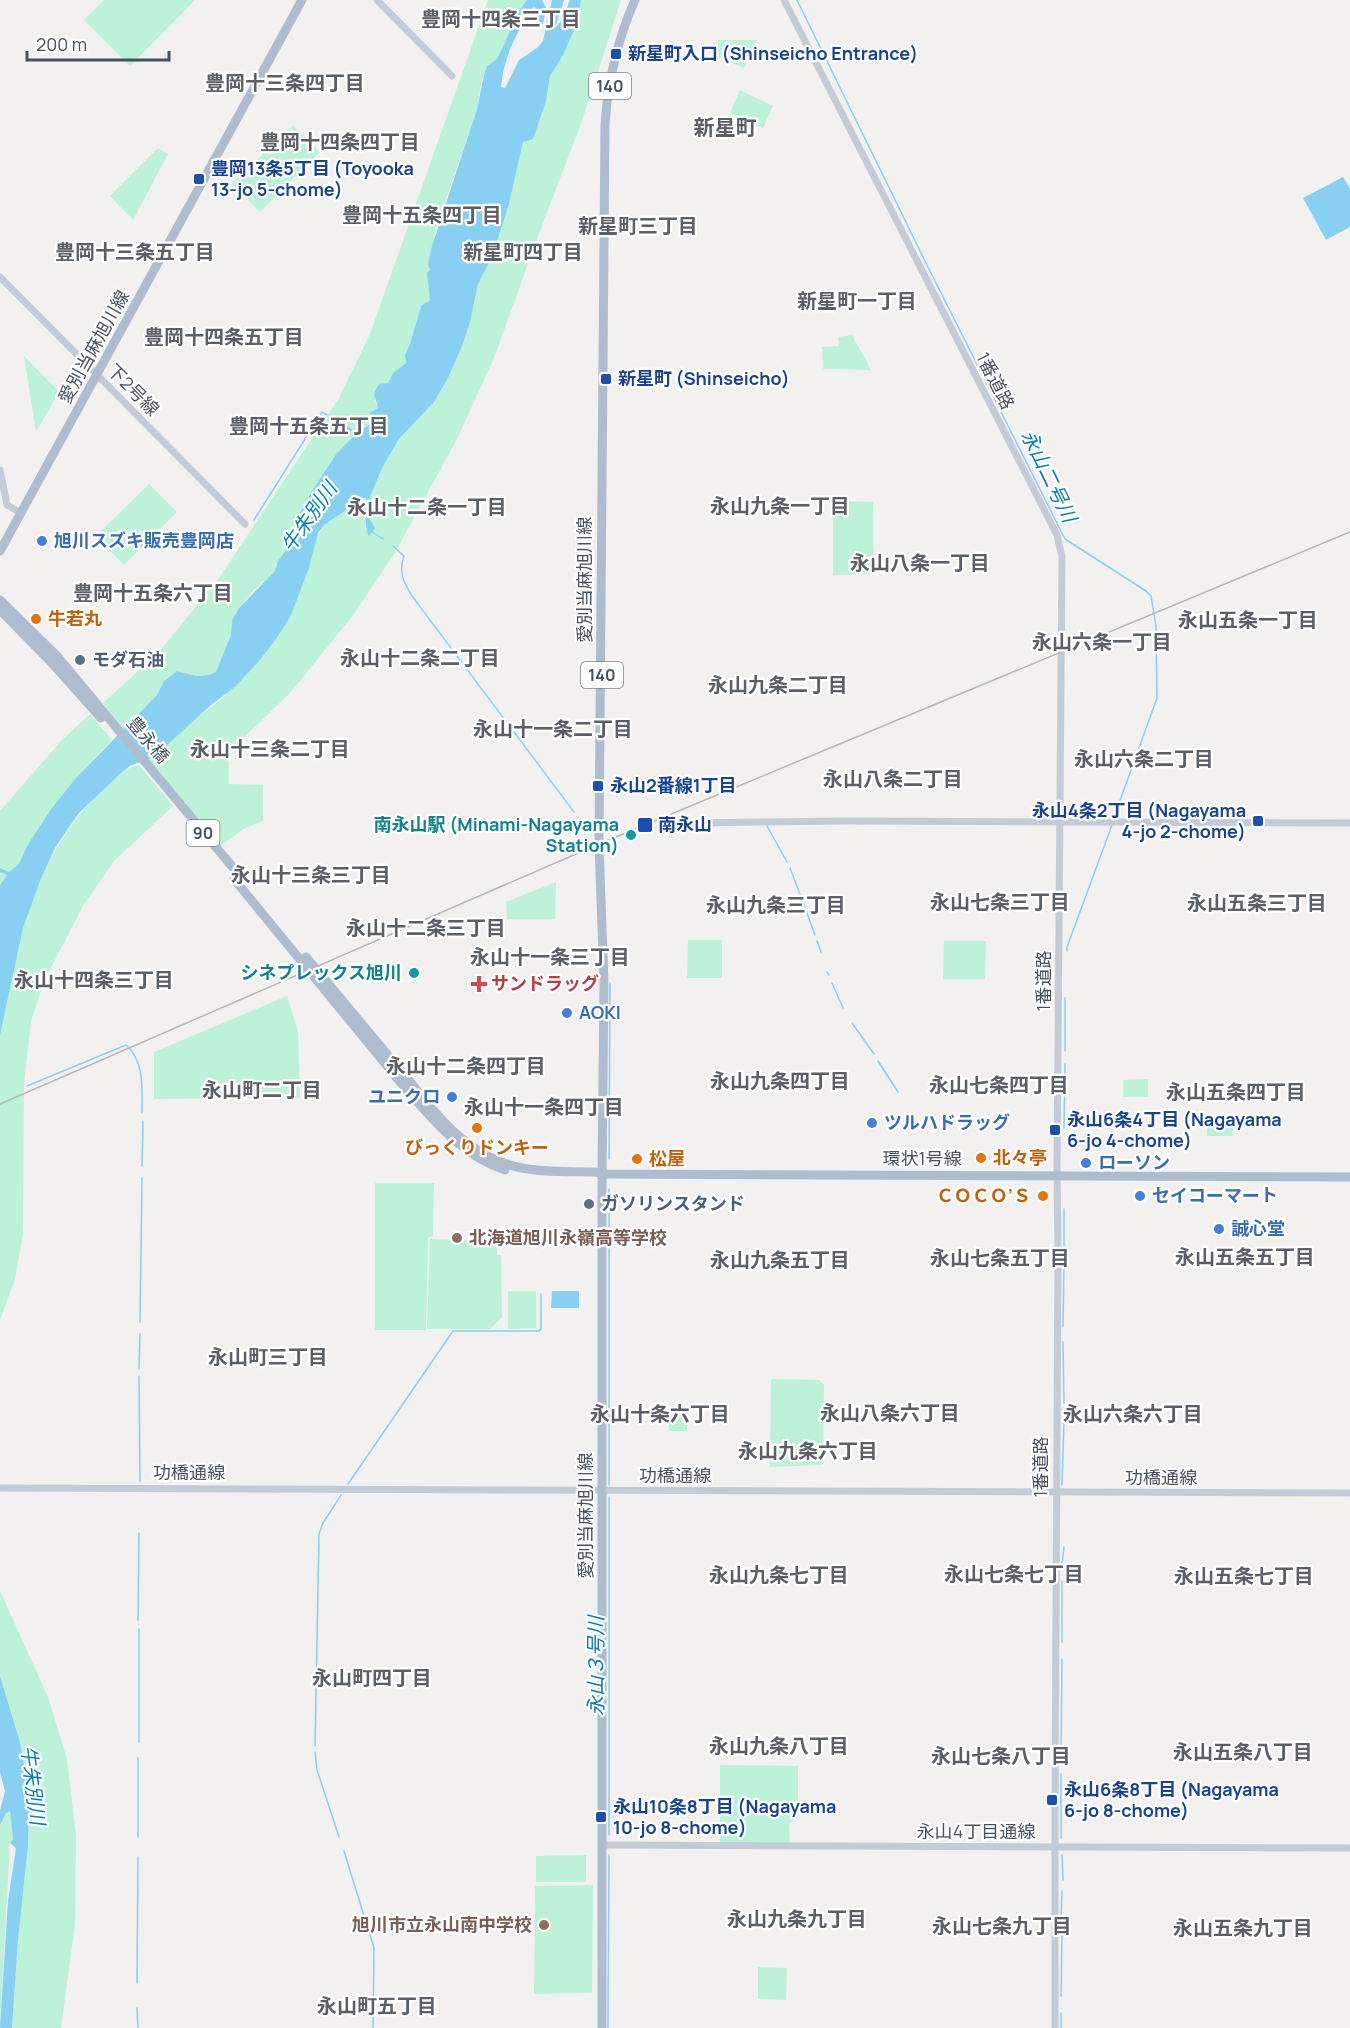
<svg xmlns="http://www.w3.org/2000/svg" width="1350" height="2028" viewBox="0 0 1350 2028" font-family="Manrope,'Noto Sans JP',sans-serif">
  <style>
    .green { fill: #bcf2d7 }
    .water { fill: #87d0f1 }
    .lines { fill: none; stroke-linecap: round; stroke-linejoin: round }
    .stream { stroke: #87d0f1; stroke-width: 1.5 }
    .minor { stroke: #c3cbd6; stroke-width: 7 }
    .major { stroke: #aebcd0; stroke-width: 9 }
    .rail { stroke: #b2b4bb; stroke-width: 1.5 }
    .major-bridge { stroke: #aebcd0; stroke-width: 9 }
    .transit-dot { fill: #1a4fb4; stroke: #fff; stroke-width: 2 }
    .shop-dot { fill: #3f7fe0; stroke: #fff; stroke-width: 2 }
    .food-dot { fill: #e8710a; stroke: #fff; stroke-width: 2 }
    .service-dot { fill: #5c6f8a; stroke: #fff; stroke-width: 2 }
    .culture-dot { fill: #0f9aa8; stroke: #fff; stroke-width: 2 }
    .health-dot { fill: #e0444e; stroke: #fff; stroke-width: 2 }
    .education-dot { fill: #8d6e63; stroke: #fff; stroke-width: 2 }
    .labels { text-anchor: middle; stroke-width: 4.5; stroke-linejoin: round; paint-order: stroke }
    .shield { fill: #fff; stroke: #7e858f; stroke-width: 1.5 }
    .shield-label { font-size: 16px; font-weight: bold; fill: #47515f }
    .transit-label { font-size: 18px; font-weight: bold; fill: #164399; stroke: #fff; text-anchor: start }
    .street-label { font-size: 18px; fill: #47515f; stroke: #fff }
    .shop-label { font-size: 18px; font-weight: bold; fill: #366cbe; stroke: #fff; text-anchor: start }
    .food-label { font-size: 18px; font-weight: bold; fill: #c56008; stroke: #fff; text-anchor: start }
    .service-label { font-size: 18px; font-weight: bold; fill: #4e5e75; stroke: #fff; text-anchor: start }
    .culture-label { font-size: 18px; font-weight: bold; fill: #0d838f; stroke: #fff; text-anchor: end }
    .health-label { font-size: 18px; font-weight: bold; fill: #be3a42; stroke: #fff; text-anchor: start }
    .education-label { font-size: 18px; font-weight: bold; fill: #785e54; stroke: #fff; text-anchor: start }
    .neighbourhood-label { font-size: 20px; font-weight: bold; fill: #5c5f65; stroke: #fff }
    .water-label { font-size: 20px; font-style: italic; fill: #047eb5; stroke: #fff }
    .quarter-label { font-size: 21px; font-weight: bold; fill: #5c5f65; stroke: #fff }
  </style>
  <rect width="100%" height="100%" fill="#f3f0f0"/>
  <!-- green -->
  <g class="green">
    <path d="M104 0H195L130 66 84 20Z"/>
    <path d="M488 0H527L512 20V27L497 59 487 66 481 83 477 109 437 226 428 264 430 270V300L421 306 410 344 405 355 406 364 393 373 388 383 375 400 378 408 373 413V421L357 433 335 420 334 423 355 436 337 453 291 536 289 546 278 561 275 571 252 592 240 607 232 620 231 635 216 672C202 679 191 675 177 671L164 681 157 695 124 729 103 703 160 651 219 578 339 398 370 334Z"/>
    <path d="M581 0H621L581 124 544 220 494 358 456 441 393 556 354 614 291 692 229 752V784L263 785V821L245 828 220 846 143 760 224 697 324 525 366 497 368 509 365 530 374 528 370 520 373 508 370 497 382 468 399 439 416 421 448 378 463 344 470 322 478 284 492 257 509 204 523 142 546 101 550 76 563 55 577 24Z"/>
    <path d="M718 40H757L744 68 717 56Z"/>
    <path d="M740 90 773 106 763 128 730 113Z"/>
    <path d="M293 125 320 152 260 212 232 184Z"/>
    <path d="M158 148 168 154 133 220 110 196Z"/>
    <path d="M852 335 871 370 823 369 822 347 839 346 838 337Z"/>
    <path d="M24 356 59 392 36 432Z"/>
    <path d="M149 484 177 512 124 565 96 536Z"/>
    <path d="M833 501 873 502 874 574 833 575Z"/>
    <path d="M90 714 112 740 76 778 27 846 19 864 9 872 0 885V811L62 740Z"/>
    <path d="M139 765 173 806 114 861 84 904 45 979 31 1021 24 1083 23 1234 15 1279 0 1320C0 1255 0 1190 0 1124 0 1095 0 1062 0 1033 11 954 37 853 96 797 109 785 122 768 139 765Z"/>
    <path d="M556 882 555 919H507L506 902Z"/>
    <path d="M688 940H722V978H687Z"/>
    <path d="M944 941H986L985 979H943Z"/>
    <path d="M287 996 298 1031 300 1098 154 1099V1052Z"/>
    <path d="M1148 1079V1097H1123V1080Z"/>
    <rect x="1207" y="1117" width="26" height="19"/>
    <path d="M375 1183H434L433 1236 428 1237 426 1330H375Z"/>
    <path d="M430 1239 487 1240 497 1249V1255H501L502 1317 490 1329H427Z"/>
    <path d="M508 1291H536V1328L508 1329Z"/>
    <path d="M771 1379 819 1380 824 1385 823 1465 770 1467Z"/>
    <path d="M654 1415H687V1431H669V1423H654Z"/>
    <path d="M0 1591 48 1697 67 1759 76 1836 75 1924 61 2028H12L18 1940 28 1846 29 1792 20 1742 0 1676Z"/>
    <path d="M720 1765 798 1766V1816L789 1824 790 1846H720Z"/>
    <path d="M10 1810 13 1839 10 1843 0 2027V1825L6 1813Z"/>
    <path d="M586 1855V1882H536V1856Z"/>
    <path d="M593 1885 592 1993 534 1994 535 1886Z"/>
    <path d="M758 1967 787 1968 786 2000 758 1999Z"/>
  </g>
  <!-- water -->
  <g class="water">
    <path d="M527 0H542L546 8 543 24 536 25 534 22 538 11 534 7C516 32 504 57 501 87L505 88 519 60 537 48 543 41 552 0H564L555 28 562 20 570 0H581L577 24 563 55 550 76 546 101 533 139 523 142 509 204 492 257 478 284 470 322 463 344 448 378 434 402 399 439 382 468 370 497 373 508 370 520 375 528 369 536C362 526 369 510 366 497L324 525 318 533 309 568 291 615 276 639 259 661 236 686 211 705 155 756 130 766 120 774 79 813 67 830 55 848 40 881 23 928 0 1035V885L7 875 0 872V868L9 872 19 864 27 846 52 808 76 778 157 695 164 681 177 671C192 675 202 679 216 672L231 635 232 620 240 607 275 571 278 561 289 546 296 520 312 491 337 453 354 436 334 423 336 419 357 433 373 422 370 413 378 408 374 393 379 384 388 383 393 373 406 363 405 355 410 344 421 306 430 300 427 273 430 270 428 264 432 246 477 109 484 75 487 66 497 59 512 27V20Z"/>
    <path d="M1343 177 1350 189V227L1326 240 1303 198Z"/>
    <path d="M552 1291H579V1308H551Z"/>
    <path d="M0 1676 20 1742 29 1792 28 1846 18 1940 12 2028H0L8 1901 16 1848 10 1843 13 1839 10 1811 6 1813 0 1825V1811L5 1791 0 1772Z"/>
  </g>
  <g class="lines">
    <!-- stream -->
    <g class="stream">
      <path d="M797 0 927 265 1065 539 1146 591 1151 596 1156 626 1157 698 1113 820"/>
      <path d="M254 520 322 412 327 415"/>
      <path d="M371 531 383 539"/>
      <path d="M393 546 404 556C398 572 404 583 412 596L574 812"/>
      <path d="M767 826 787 862"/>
      <path d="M790 868 801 897"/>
      <path d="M804 905 815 935"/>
      <path d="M817 941 821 952"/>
      <path d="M1067 951V947L1112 825"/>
      <path d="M827 972 829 975"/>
      <path d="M832 983 843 1008"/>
      <path d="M852 1023 874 1054"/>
      <path d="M1065 1051V998"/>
      <path d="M878 1061 898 1092"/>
      <path d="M27 1086 126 1045C145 1061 142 1091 142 1113"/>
      <path d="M1064 1128 1065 1064"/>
      <path d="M609 1159 610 983"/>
      <path d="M142 1166 143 1121"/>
      <path d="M609 1189V1485"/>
      <path d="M1064 1248V1209"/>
      <path d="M140 1322 142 1178"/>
      <path d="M1063 1326 1064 1266"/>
      <path d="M1063 1342 1064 1403"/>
      <path d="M139 1369 140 1334"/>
      <path d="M139 1376 140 1481"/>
      <path d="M348 1484 453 1331H539L541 1329V1294"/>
      <path d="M1062 1485 1064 1421"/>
      <path d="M1062 1564 1064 1547"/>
      <path d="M1062 1581V1642"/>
      <path d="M138 1620 139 1533"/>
      <path d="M139 1629V1742"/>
      <path d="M315 1746 319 1534 323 1523 341 1495"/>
      <path d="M315 1752 317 1770 339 1837"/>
      <path d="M1061 1755 1062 1659"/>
      <path d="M609 1835V1497"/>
      <path d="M138 1837V1758"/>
      <path d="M1061 1838V1774"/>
      <path d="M344 1851 374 1948 373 2028"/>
      <path d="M1062 1855 1063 1880"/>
      <path d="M1061 1920 1062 1891"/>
      <path d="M137 1983 138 1857"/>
      <path d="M1061 1996 1062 1935"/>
      <path d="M137 2008 138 2028"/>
      <path d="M1061 2013V2028"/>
      <path d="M608 2028 609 1855"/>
    </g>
    <!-- minor -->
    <g class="minor">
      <path d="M377 0 452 76"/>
      <path d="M784 0 1057 535 1062 557 1057 1166 1058 1256 1055 1807V2028"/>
      <path d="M0 277 245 524"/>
      <path d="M0 470 7 505 21 513"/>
      <path d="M683 820 687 823 847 821 1350 823"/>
      <path d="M0 1488 1350 1493"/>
      <path d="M602 1845 1350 1848"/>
    </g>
    <!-- major -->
    <g class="major">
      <path d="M0 551 302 0"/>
      <path d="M0 600 57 656 240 876"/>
      <path d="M0 610 51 662 101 718"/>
      <path d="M411 1083C440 1120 472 1159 522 1168 546 1173 571 1171 596 1172L602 1174 1350 1177"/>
      <path d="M405 1088C435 1122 461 1155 505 1170"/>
      <path d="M602 2028V1174L604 984 599 844 605 124C608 83 618 38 635 0"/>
    </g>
    <!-- rail -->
    <path class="rail" d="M0 1104 599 844 1350 532"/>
    <!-- major-bridge -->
    <g class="major-bridge">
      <path d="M234 879 405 1088"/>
      <path d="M306 957 411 1083"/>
    </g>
  </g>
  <!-- markers -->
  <g class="transit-dot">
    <rect x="610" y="48" width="12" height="12" rx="3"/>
    <rect x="193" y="173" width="12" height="12" rx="3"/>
    <rect x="600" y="373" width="12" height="12" rx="3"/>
    <rect x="592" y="780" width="12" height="12" rx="3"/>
    <rect x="1252" y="815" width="12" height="12" rx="3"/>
    <rect x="637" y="817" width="16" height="16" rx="3"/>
    <rect x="1049" y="1124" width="12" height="12" rx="3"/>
    <rect x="1046" y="1794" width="12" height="12" rx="3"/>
    <rect x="595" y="1811" width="12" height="12" rx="3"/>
  </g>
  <g class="shop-dot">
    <circle cx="42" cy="541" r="6"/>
    <circle cx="567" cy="1013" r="6"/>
    <circle cx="452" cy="1097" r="6"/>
    <circle cx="872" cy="1123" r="6"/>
    <circle cx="1086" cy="1163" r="6"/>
    <circle cx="1140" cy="1196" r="6"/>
    <circle cx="1219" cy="1229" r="6"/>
  </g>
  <g class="food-dot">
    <circle cx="36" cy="619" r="6"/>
    <circle cx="477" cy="1128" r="6"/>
    <circle cx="981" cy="1158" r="6"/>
    <circle cx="637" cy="1159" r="6"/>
    <circle cx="1043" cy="1196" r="6"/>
  </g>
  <g class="service-dot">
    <circle cx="80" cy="660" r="6"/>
    <circle cx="589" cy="1204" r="6"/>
  </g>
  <g class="culture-dot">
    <circle cx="631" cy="835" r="6"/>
    <circle cx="414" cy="973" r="6"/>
  </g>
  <path class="health-dot" d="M476 975h6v6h6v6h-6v6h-6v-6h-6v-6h6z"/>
  <g class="education-dot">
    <circle cx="457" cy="1238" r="6"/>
    <circle cx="544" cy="1925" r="6"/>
  </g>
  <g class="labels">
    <!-- shield labels -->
    <g class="shield">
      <rect x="589" y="73" width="42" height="26" rx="4.5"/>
      <rect x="581" y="662" width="42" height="26" rx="4.5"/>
      <rect x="186.5" y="820" width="33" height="26" rx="4.5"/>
    </g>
    <g class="shield-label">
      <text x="610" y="92">140</text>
      <text x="602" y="681">140</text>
      <text x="203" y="839">90</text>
    </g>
    <!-- transit labels -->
    <g class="transit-label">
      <text x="628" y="60">新星町入口 (Shinseicho Entrance)</text>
      <text x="211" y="175">豊岡13条5丁目 (Toyooka<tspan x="211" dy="21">13-jo 5-chome)</tspan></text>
      <text x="618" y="385">新星町 (Shinseicho)</text>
      <text x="610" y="792">永山2番線1丁目</text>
      <text x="1246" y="817" text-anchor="end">永山4条2丁目 (Nagayama<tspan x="1246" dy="21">4-jo 2-chome)</tspan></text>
      <text x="658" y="831">南永山</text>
      <text x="1067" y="1126">永山6条4丁目 (Nagayama<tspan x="1067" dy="21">6-jo 4-chome)</tspan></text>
      <text x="1064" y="1796">永山6条8丁目 (Nagayama<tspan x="1064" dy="21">6-jo 8-chome)</tspan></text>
      <text x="613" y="1813">永山10条8丁目 (Nagayama<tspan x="613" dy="21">10-jo 8-chome)</tspan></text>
    </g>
    <!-- street labels -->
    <g class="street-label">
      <text transform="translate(94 347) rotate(-61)" y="6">愛別当麻旭川線</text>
      <text transform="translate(995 381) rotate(63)" y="6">1番道路</text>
      <text transform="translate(133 390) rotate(45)" y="6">下2号線</text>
      <text transform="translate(585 580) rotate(-90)" y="6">愛別当麻旭川線</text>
      <text transform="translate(148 740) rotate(50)" y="6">豊永橋</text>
      <text transform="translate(1044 981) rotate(-90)" y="6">1番道路</text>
      <text x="922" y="1165">環状1号線</text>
      <text transform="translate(1041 1467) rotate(-90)" y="6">1番道路</text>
      <text x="189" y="1479">功橋通線</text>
      <text x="675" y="1482">功橋通線</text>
      <text x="1161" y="1484">功橋通線</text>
      <text transform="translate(586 1516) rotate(-90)" y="6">愛別当麻旭川線</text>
      <text x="976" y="1838">永山4丁目通線</text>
    </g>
    <!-- shop labels -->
    <g class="shop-label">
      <text x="54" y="547">旭川スズキ販売豊岡店</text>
      <text x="579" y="1019">AOKI</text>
      <text x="440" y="1103" text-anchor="end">ユニクロ</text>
      <text x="884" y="1129">ツルハドラッグ</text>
      <text x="1098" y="1169">ローソン</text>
      <text x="1152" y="1202">セイコーマート</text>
      <text x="1231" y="1235">誠心堂</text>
    </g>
    <!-- food labels -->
    <g class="food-label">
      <text x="48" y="625">牛若丸</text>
      <text x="477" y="1154" text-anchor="middle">びっくりドンキー</text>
      <text x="993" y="1164">北々亭</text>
      <text x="649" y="1165">松屋</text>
      <text x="1031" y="1202" text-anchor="end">ＣＯＣＯ’Ｓ</text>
    </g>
    <!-- service labels -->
    <g class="service-label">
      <text x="92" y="666">モダ石油</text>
      <text x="601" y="1210">ガソリンスタンド</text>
    </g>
    <!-- culture labels -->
    <g class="culture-label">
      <text x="619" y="831">南永山駅 (Minami-Nagayama<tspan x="619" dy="21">Station)</tspan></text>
      <text x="402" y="979">シネプレックス旭川</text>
    </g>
    <!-- health labels -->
    <g class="health-label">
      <text x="491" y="990">サンドラッグ</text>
    </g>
    <!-- education labels -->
    <g class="education-label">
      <text x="469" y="1244">北海道旭川永嶺高等学校</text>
      <text x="532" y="1931" text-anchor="end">旭川市立永山南中学校</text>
    </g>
    <!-- neighbourhood labels -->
    <g class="neighbourhood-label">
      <text x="501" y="26">豊岡十四条三丁目</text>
      <text x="285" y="90">豊岡十三条四丁目</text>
      <text x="340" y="149">豊岡十四条四丁目</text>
      <text x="422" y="222">豊岡十五条四丁目</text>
      <text x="638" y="233">新星町三丁目</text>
      <text x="135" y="259">豊岡十三条五丁目</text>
      <text x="523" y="259">新星町四丁目</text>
      <text x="857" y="308">新星町一丁目</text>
      <text x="224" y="344">豊岡十四条五丁目</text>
      <text x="309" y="433">豊岡十五条五丁目</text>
      <text x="780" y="513">永山九条一丁目</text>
      <text x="427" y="514">永山十二条一丁目</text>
      <text x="920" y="570">永山八条一丁目</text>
      <text x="153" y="600">豊岡十五条六丁目</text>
      <text x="1248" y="627">永山五条一丁目</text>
      <text x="1102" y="649">永山六条一丁目</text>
      <text x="420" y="665">永山十二条二丁目</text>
      <text x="778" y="692">永山九条二丁目</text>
      <text x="553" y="736">永山十一条二丁目</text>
      <text x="270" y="756">永山十三条二丁目</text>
      <text x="1144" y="766">永山六条二丁目</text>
      <text x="893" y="786">永山八条二丁目</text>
      <text x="311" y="882">永山十三条三丁目</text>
      <text x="1000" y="909">永山七条三丁目</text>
      <text x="1257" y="910">永山五条三丁目</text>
      <text x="776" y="912">永山九条三丁目</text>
      <text x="426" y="935">永山十二条三丁目</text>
      <text x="550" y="964">永山十一条三丁目</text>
      <text x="94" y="987">永山十四条三丁目</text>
      <text x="466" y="1073">永山十二条四丁目</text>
      <text x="780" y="1088">永山九条四丁目</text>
      <text x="999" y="1092">永山七条四丁目</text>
      <text x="262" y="1097">永山町二丁目</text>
      <text x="1236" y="1099">永山五条四丁目</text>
      <text x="544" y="1114">永山十一条四丁目</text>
      <text x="1245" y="1264">永山五条五丁目</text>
      <text x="1000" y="1265">永山七条五丁目</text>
      <text x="780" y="1267">永山九条五丁目</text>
      <text x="268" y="1364">永山町三丁目</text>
      <text x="890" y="1420">永山八条六丁目</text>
      <text x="660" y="1421">永山十条六丁目</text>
      <text x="1133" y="1421">永山六条六丁目</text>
      <text x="808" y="1458">永山九条六丁目</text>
      <text x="1014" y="1581">永山七条七丁目</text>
      <text x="779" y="1582">永山九条七丁目</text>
      <text x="1244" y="1583">永山五条七丁目</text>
      <text x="372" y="1685">永山町四丁目</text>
      <text x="779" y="1753">永山九条八丁目</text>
      <text x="1243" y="1759">永山五条八丁目</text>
      <text x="1001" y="1763">永山七条八丁目</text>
      <text x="797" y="1926">永山九条九丁目</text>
      <text x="1002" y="1933">永山七条九丁目</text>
      <text x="1243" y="1935">永山五条九丁目</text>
      <text x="377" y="2013">永山町五丁目</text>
    </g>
    <!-- water labels -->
    <g class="water-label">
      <text transform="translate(1049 476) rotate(64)" y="7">永山二号川</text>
      <text transform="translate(309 517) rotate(-55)" y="7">牛朱別川</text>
      <text transform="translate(596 1666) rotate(-90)" y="7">永山３号川</text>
      <text transform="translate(33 1785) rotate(83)" y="7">牛朱別川</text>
    </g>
    <!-- quarter labels -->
    <g class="quarter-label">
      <text x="725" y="135">新星町</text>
    </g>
  </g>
  <!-- scale -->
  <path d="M27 51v9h142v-9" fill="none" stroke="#47515f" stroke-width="3"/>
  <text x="36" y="51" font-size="18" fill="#47515f" stroke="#ffffff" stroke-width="4.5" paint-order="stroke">200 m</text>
</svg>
